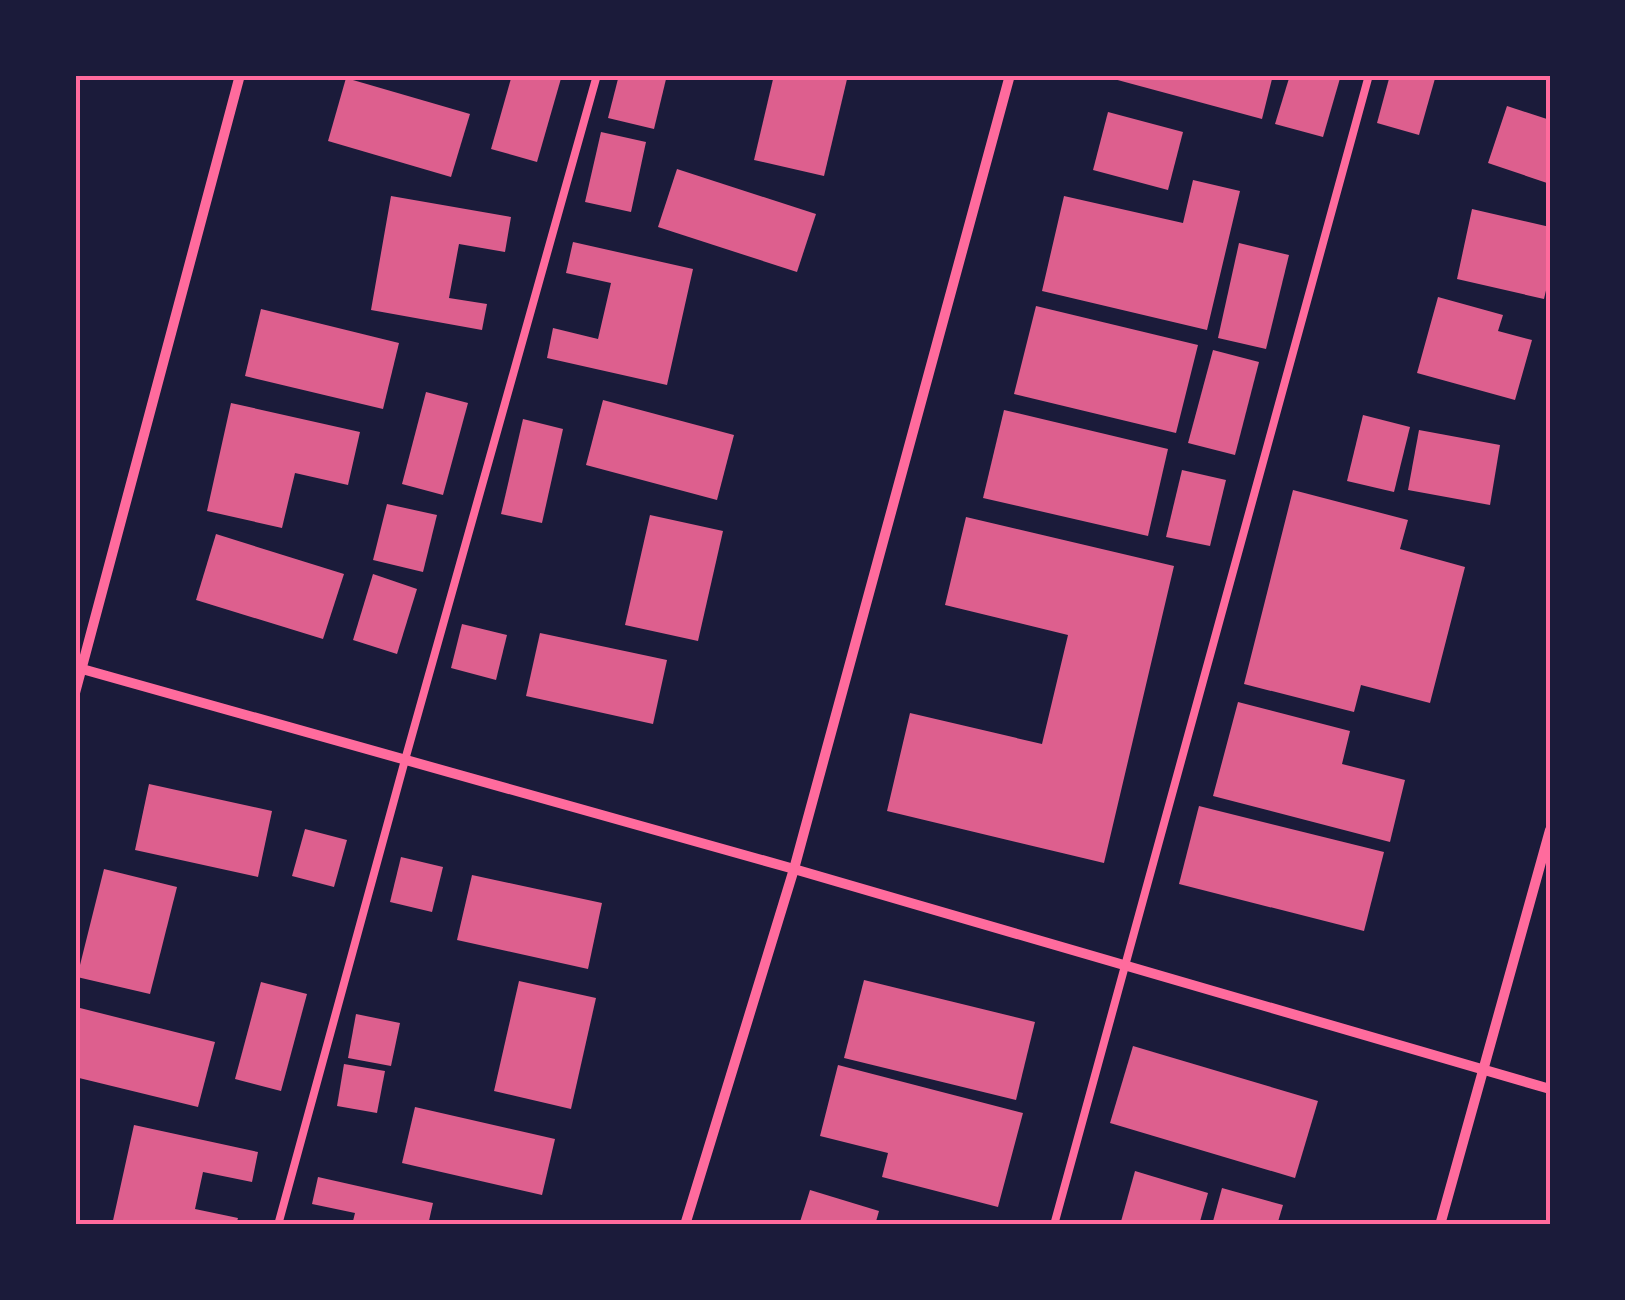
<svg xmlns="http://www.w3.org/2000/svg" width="1625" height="1300" viewBox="0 0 1625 1300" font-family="'Work Sans',sans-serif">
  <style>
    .building { fill: #dd5f8e }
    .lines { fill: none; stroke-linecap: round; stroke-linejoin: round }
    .service { stroke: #ff6b9d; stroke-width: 8 }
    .minor { stroke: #ff6b9d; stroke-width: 10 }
    .neatline { fill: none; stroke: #ff6b9d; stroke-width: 4 }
  </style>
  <rect width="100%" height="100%" fill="#1b1b3a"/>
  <!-- building -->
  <g class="building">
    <path d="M512 75H562L537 162 491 149Z"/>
    <path d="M619 75H667L654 129 608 118Z"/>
    <path d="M774 75H848L824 176 754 160Z"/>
    <path d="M1099 75H1273L1262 119Z"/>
    <path d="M1290 75H1341L1323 137 1275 124Z"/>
    <path d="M1390 75H1436L1419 135 1377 123Z"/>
    <path d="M346 78 470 114 451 177 328 141Z"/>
    <path d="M1507 106 1550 120V184L1488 163Z"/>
    <path d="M1108 112 1183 132 1168 190 1093 170Z"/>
    <path d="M601 132 646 142 631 212 585 202Z"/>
    <path d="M677 169 816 214 797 272 658 227Z"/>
    <path d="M1193 180 1240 191 1207 330 1042 291 1064 196 1183 223Z"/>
    <path d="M391 196 511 217 505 252 459 244 449 298 487 304 482 330 371 310Z"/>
    <path d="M1472 209 1550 227V273L1544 299 1457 279Z"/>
    <path d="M573 242 693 269 667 385 547 358 553 328 598 339 611 283 566 273Z"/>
    <path d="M1239 243 1289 255 1266 349 1218 338Z"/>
    <path d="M1438 297 1503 315 1498 331 1532 340 1515 400 1417 373Z"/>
    <path d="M1036 306 1198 345 1176 433 1014 394Z"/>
    <path d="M261 309 399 343 383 409 245 376Z"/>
    <path d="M1213 350 1259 362 1235 455 1188 443Z"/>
    <path d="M426 392 468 403 443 495 402 484Z"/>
    <path d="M603 400 734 435 717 500 586 465Z"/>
    <path d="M231 403 360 432 348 485 295 473 282 528 207 511Z"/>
    <path d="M1004 410 1168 449 1148 536 983 498Z"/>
    <path d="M1363 415 1410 427 1394 492 1347 481Z"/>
    <path d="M523 419 563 429 542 523 501 514Z"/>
    <path d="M1419 430 1500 445 1490 505 1408 490Z"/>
    <path d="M1182 470 1226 480 1210 546 1166 537Z"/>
    <path d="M1293 490 1408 520 1400 549 1465 567 1430 703 1361 685 1354 712 1244 684Z"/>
    <path d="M387 504 437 515 423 572 373 560Z"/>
    <path d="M650 515 723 531 698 641 625 625Z"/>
    <path d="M966 517 1174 566 1104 863 887 811 910 713 1042 744 1068 635 945 605Z"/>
    <path d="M216 534 344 574 323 639 196 600Z"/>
    <path d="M373 574 417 589 397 654 353 640Z"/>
    <path d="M462 624 507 635 496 680 451 668Z"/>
    <path d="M540 633 667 660 653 724 526 696Z"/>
    <path d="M1238 702 1350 731 1342 764 1405 780 1390 842 1213 796Z"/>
    <path d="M149 784 272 811 258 877 135 850Z"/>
    <path d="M1199 806 1384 852 1364 931 1179 884Z"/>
    <path d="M305 829 347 840 334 887 292 876Z"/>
    <path d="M401 857 443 867 432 912 390 902Z"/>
    <path d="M104 869 177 887 150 994 77 977Z"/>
    <path d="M472 875 602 903 588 969 457 940Z"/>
    <path d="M864 980 1035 1022 1016 1100 844 1058Z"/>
    <path d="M519 981 596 998 571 1109 494 1091Z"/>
    <path d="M261 982 307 994 281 1091 235 1079Z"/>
    <path d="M80 1008 215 1042 198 1107 75 1077V1027Z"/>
    <path d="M356 1014 400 1023 391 1066 348 1058Z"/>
    <path d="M1133 1046 1318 1101 1295 1178 1110 1123Z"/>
    <path d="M344 1064 385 1071 377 1113 337 1106Z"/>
    <path d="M838 1065 1023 1113 998 1207 882 1177 888 1153 820 1136Z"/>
    <path d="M415 1107 555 1139 542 1195 402 1163Z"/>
    <path d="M134 1125 258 1152 252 1182 203 1172 195 1209 238 1218 236 1225H112Z"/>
    <path d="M1135 1171 1208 1193 1199 1225H1120Z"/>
    <path d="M318 1177 433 1203 428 1225H352L355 1213 312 1204Z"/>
    <path d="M1222 1188 1283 1205 1277 1225H1212Z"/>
    <path d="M810 1190 879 1211 875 1225H799Z"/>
  </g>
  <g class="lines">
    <!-- service -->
    <g class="service">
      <path d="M278 1225 405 760 597 75"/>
      <path d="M1054 1225 1369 75"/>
    </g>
    <!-- minor -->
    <g class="minor">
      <path d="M75 667 794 869 1550 1089"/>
      <path d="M75 693 240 75"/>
      <path d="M685 1225 794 869 1010 75"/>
      <path d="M1440 1225 1550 830"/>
    </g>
  </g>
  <!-- border -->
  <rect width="1625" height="1300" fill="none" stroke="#1b1b3a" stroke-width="155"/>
  <rect x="78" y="78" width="1470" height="1144" class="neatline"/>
</svg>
